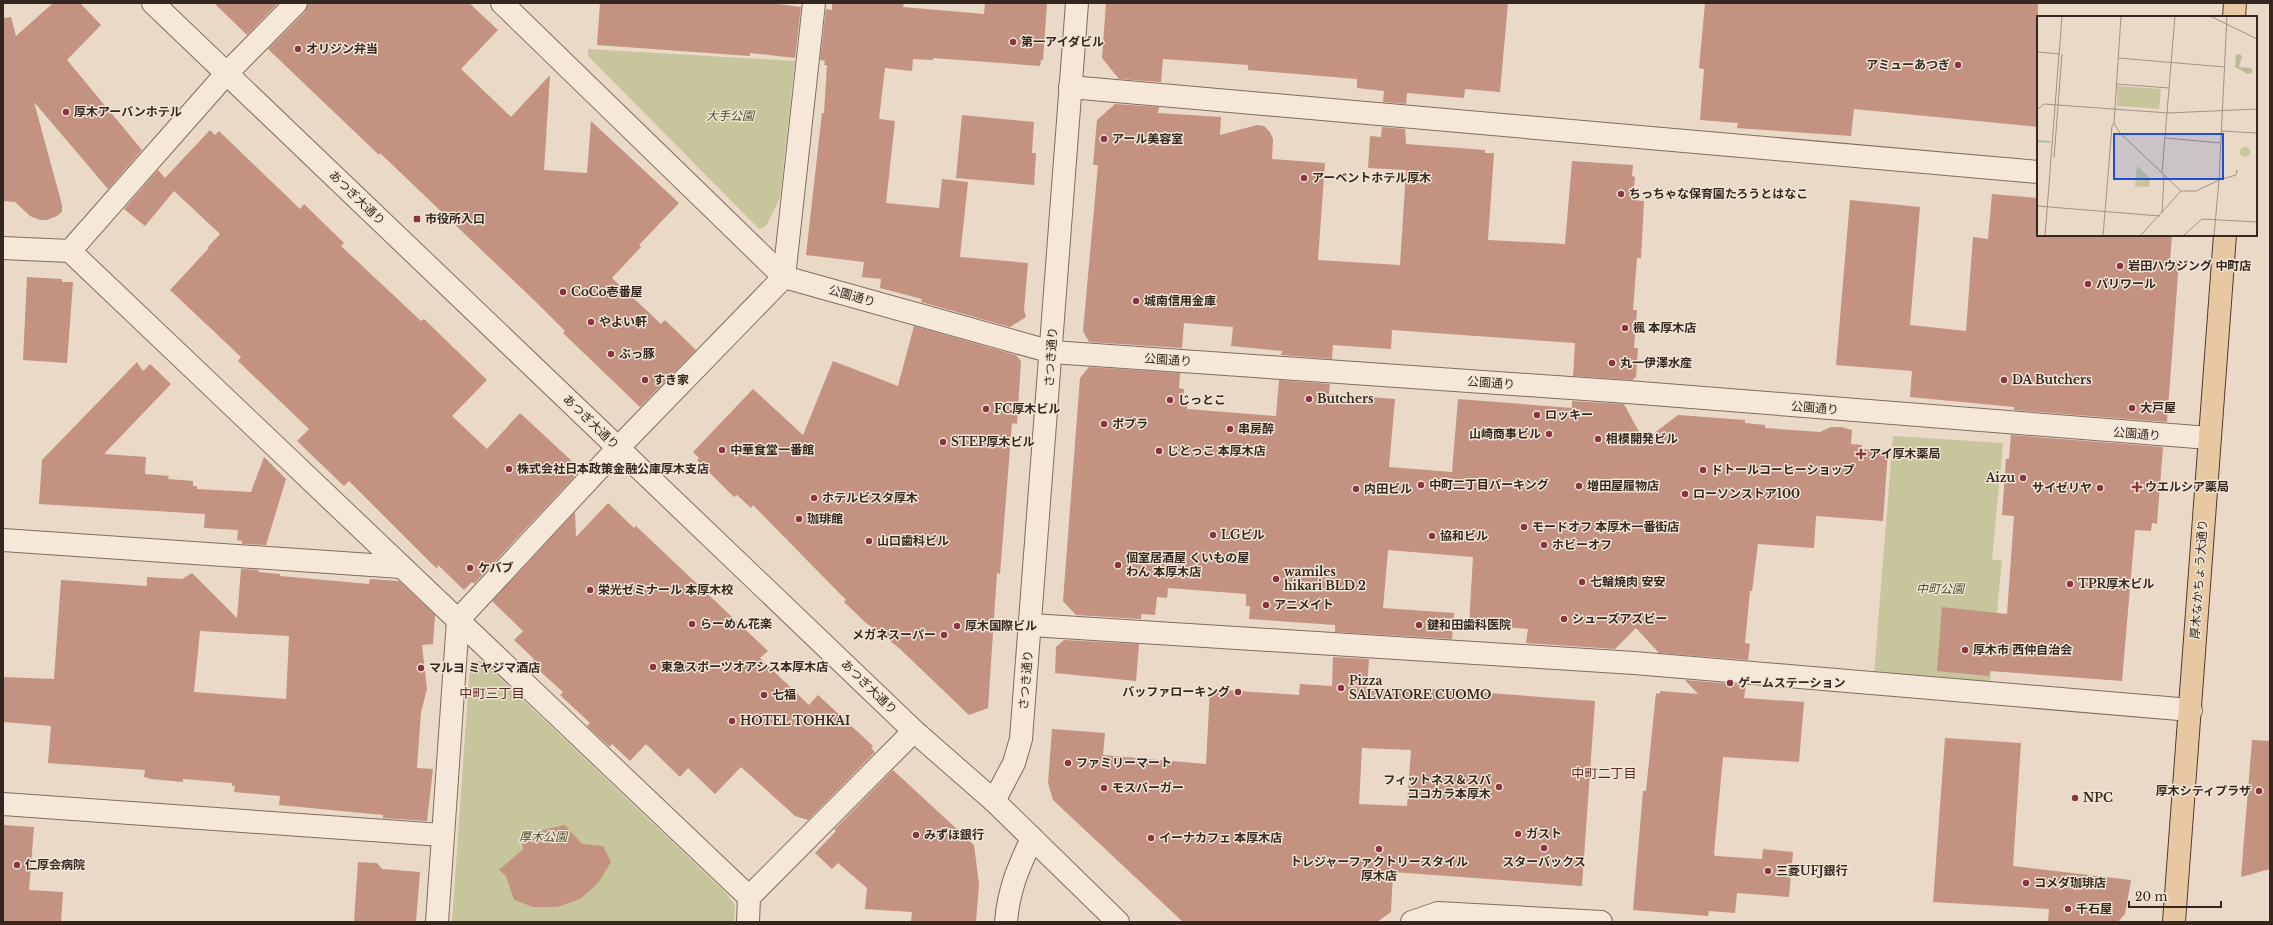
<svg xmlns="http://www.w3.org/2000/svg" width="2273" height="925" viewBox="0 0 2273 925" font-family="'Libre Baskerville','Noto Sans JP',serif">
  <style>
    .green { fill: #c6c59b }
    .building { fill: #c39280; fill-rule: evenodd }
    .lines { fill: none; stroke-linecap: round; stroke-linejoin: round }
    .minor-casing { stroke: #836c5e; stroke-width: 24 }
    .major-casing { stroke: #513b31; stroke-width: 24 }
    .minor { stroke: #f5e8d8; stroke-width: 22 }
    .major { stroke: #e8c8a2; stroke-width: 22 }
    .poi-dot { fill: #8b3442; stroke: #f2e5d5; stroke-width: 1.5 }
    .labels { text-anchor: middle; stroke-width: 3; stroke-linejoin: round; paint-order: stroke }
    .poi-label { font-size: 12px; font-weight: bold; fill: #342720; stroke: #f2e5d5; text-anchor: start }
    .park-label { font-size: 12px; font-style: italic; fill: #4b4f29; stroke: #f2e5d5 }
    .street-label { font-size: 12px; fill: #342720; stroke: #f2e5d5 }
    .neighbourhood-label { font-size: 13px; fill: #5c2724; stroke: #f2e5d5 }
    .inset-river { fill: none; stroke: #a7bdb3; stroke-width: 2 }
    .inset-road { fill: none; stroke: #a19284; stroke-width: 1 }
    .view { fill: #1d4ed8; fill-opacity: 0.15; stroke: #1d4ed8; stroke-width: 2 }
    .inset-edge { fill: none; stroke: #342720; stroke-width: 2 }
  </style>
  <rect width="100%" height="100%" fill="#e9d9c6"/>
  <!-- green -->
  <g class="green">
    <path d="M588 49 795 61 780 198 766 226 759 229 588 56Z"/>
    <path d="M1893 436 2003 443 1992 560H2002L1990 682 1874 674Z"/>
    <path d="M481 660 726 893 735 905 734 922H452L470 665Z"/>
  </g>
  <!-- building -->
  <g class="building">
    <path d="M53 3H80L101 25 67 60 142 150 108 189 34 102 62 205V212L57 216 47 220H40L30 216 15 202 3 201V18L11 17 16 36Z"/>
    <path d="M214 3H278L247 35Z"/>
    <path d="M308 3H469L498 30 461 69 511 117 550 75 544 170 587 173 591 121 679 203 639 245 641 247 612 278 661 324 665 320 696 350 640 407 563 333 565 331 539 305 380 153 379 155 268 49 305 12Z"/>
    <path d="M600 3H770L801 7 795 58 750 53V56L597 45Z"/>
    <path d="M832 3H904L903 7 984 14 985 3H1047L1043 60H1041L1040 66 933 58V60L913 59 912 71 885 68 879 119 895 121 886 203 939 208 942 179 968 182 960 257 1028 263 1024 310 1026 317 1010 327 921 302 922 299 880 288 881 279 862 277 864 262 806 255 822 113H824L827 65H824L825 61 820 60 826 9 832 10Z"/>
    <path d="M1106 3H1508L1500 92 1465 89 1464 98 1407 93 1406 104 1383 102 1384 91 1357 88V79L1248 70V65L1163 59 1161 82 1119 79 1102 58Z"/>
    <path d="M1705 3H2038V127L1854 109 1851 136 1737 128 1738 123 1700 120 1704 69 1699 68Z"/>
    <path d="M1115 104 1159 107 1158 113 1221 117 1220 135 1257 125 1264 126 1270 132 1273 139 1272 159 1325 163 1318 260 1400 265 1406 170 1368 168 1370 136 1381 137 1382 127 1405 129 1406 144 1485 150V153H1494L1488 240 1565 244 1572 161 1633 165 1632 176 1635 177 1633 200 1644 201 1641 258H1637L1633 310H1637L1634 348H1638L1636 377 1632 380 1573 376 1575 343 1392 330 1391 349 1333 345 1332 359 1281 355 1282 351 1231 346 1233 327 1184 323 1182 348 1089 342 1083 331 1098 165H1093L1097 120Z"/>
    <path d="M962 115 1034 122 1032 153H1036L1034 185 956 178Z"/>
    <path d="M210 130 215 135 219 131 300 209 304 204 344 243 341 246 421 321 424 319 487 380 452 416 487 449 520 413 574 463V477L474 584 472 582 464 590 438 565 437 569 349 481 344 486 297 441 309 429 238 361 241 357 170 290 209 248 208 247 220 234 174 191 145 226 124 209 158 170 165 178Z"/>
    <path d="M1992 194 2038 198V235H2172L2170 261H2179L2167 422 2014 410V407L1910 397 1912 371 1836 365 1850 200 1920 207 1910 325 1966 331 1973 237 1988 239Z"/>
    <path d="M27 277 62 279V282H73L67 363 23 360Z"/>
    <path d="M914 326 1016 355 1021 361 1017 424 1012 423 1000 574 997 573 988 708 969 715 899 648 865 622 844 602 846 600 753 505 751 508 737 495 734 497 697 460 699 458 693 452 753 389 803 435 833 361 898 386Z"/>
    <path d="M137 362 143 371 150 364 171 384 104 454 146 457 145 474 169 476 168 479 193 481V486H197V489L251 492 264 457 286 479 266 545 242 544V541L237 540 238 530 204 528 205 514 39 504 42 460Z"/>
    <path d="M1089 367 1180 373 1179 388 1184 389 1183 405H1187V409L1276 416 1279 380 1330 384 1329 394 1395 399 1389 467 1452 472 1458 399 1572 408V401L1624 404 1644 441 1678 415 1745 420V423L1765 425V428L1820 432 1831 427H1841L1852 430 1851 444 1862 445 1861 449 1888 451 1883 521 1816 516 1814 548 1758 544 1752 591H1750L1745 643 1750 644 1748 660 1659 653 1636 628 1615 649 1526 643 1528 629 1469 624 1473 557 1388 550 1383 608 1454 613 1452 639 1335 632V625L1249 619 1250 606H1246V594L1168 588 1167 598 1157 597 1155 615 1141 614V619L1076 615 1063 601 1080 378Z"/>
    <path d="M2011 435 2163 447 2157 524 2152 523 2151 531 2135 530 2122 681 1990 671 1989 676 1937 671 1942 607 2007 614 2014 516 2002 515 2006 459H2009Z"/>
    <path d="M608 503 634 528 636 526 768 651 760 658 809 705 818 695 873 746 871 748 875 752 808 820 795 816 741 767 715 794 688 768 680 777 646 744 630 761 612 744 610 747 587 726 590 723 560 695 563 692 531 663 534 659 514 640 523 631 492 601 575 512 576 537Z"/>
    <path d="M241 569 259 570 258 572 280 574V576L369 584 370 579 399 581 435 615 433 644 422 645 427 689 421 712 417 768 433 769 427 821 383 818V815L279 805 280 796 234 792 235 786H232V783L183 779V782L151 779 144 777 145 770 48 763 51 726 3 722V677L54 679 61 580 147 586V577L182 579 192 573 237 618ZM200 631 289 636 286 699 194 692Z"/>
    <path d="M1064 640 1139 644 1136 681 1055 673 1056 647Z"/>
    <path d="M1333 657 1369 659 1367 688H1422L1595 701 1582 886 1393 872 1391 912 1377 922H1183L1053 800 1048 783 1052 729 1105 733 1103 755 1206 764 1210 689 1299 695 1300 684 1332 686ZM1362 748 1411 750 1407 806 1359 804Z"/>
    <path d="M1685 680 1746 685 1744 698 1804 702 1799 762 1723 757 1714 853 1715 856 1762 859 1763 849 1793 852 1789 897 1737 893 1735 913 1709 911 1708 916 1633 910 1643 791H1646L1656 693 1660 694V691L1698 694Z"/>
    <path d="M1945 738 2021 743 2013 866 2131 880 2125 914 2118 922H2048L2049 909 1933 902Z"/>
    <path d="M2252 740 2270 741V869L2241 877Z"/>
    <path d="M893 770 974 845 979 884 976 922H911L912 912 865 909 867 888 838 863 832 869 815 853 836 831 834 830Z"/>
    <path d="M3 825 34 827 29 890 63 892 61 922H3Z"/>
    <path d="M565 825 582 844 603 846 611 862 598 883 580 899 557 907H533L514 900 506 876 499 870 523 849 522 842 543 830Z"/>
    <path d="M358 862 377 863 382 869 420 872 416 922H354Z"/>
  </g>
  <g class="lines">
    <!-- minor casing -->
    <g class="minor-casing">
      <g id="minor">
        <path d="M153 3 914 731 994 801 1118 922"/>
        <path d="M502 3 784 277 1052 352 1628 392 2209 438"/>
        <path d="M1070 87 2038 172"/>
        <path d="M3 248 70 251 226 74 296 3"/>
        <path d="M70 251 749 897"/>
        <path d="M3 540 401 567"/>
        <path d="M1031 625 1634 663 2191 710"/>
        <path d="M994 801 1014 763 1021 739 1077 3"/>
        <path d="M3 804 442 835"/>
        <path d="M437 922 458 620 618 448 784 277 814 3"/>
        <path d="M748 922 749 897 914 731"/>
        <path d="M1006 922C1009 888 1018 869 1032 838"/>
        <path d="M1412 922 1438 913 1601 922"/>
      </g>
    </g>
    <!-- major casing -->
    <g class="major-casing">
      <g id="major">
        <path d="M2234 17 2235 3"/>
        <path d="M2174 922 2225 235"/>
      </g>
    </g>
    <!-- minor -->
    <use href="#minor" class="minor"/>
    <!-- major -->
    <use href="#major" class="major"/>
  </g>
  <!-- markers -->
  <g class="poi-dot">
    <circle cx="1013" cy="42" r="4"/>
    <circle cx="298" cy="49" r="4"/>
    <circle cx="1958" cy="65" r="4"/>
    <circle cx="66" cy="112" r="4"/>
    <circle cx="1104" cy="139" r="4"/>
    <circle cx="1304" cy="178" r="4"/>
    <circle cx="1621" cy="194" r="4"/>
    <rect x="413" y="215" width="8" height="8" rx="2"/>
    <circle cx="2120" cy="266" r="4"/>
    <circle cx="2088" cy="284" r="4"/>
    <circle cx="563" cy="292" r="4"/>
    <circle cx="1136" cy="301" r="4"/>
    <circle cx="591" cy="322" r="4"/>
    <circle cx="1625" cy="328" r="4"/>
    <circle cx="611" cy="354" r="4"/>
    <circle cx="1612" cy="363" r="4"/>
    <circle cx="645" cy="380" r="4"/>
    <circle cx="2004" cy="380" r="4"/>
    <circle cx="1309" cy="399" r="4"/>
    <circle cx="1170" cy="400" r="4"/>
    <circle cx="2132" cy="408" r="4"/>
    <circle cx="986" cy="409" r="4"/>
    <circle cx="1537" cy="415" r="4"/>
    <circle cx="1104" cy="424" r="4"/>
    <circle cx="1230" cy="429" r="4"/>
    <circle cx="1549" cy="434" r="4"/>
    <circle cx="1598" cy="439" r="4"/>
    <circle cx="943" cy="442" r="4"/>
    <circle cx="722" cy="450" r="4"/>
    <circle cx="1159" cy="451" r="4"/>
    <path d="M1859 448h4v4h4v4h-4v4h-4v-4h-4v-4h4z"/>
    <circle cx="509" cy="469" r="4"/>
    <circle cx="1703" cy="470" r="4"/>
    <circle cx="2023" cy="478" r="4"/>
    <circle cx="1421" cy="485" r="4"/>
    <circle cx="1579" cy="486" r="4"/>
    <path d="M2135 481h4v4h4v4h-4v4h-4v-4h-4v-4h4z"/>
    <circle cx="2100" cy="488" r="4"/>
    <circle cx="1356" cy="489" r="4"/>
    <circle cx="1685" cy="494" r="4"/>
    <circle cx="814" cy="498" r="4"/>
    <circle cx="799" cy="519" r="4"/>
    <circle cx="1524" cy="527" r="4"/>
    <circle cx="1213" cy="535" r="4"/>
    <circle cx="1432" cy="536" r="4"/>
    <circle cx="869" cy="541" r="4"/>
    <circle cx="1544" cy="545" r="4"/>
    <circle cx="1118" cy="565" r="4"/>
    <circle cx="470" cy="568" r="4"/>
    <circle cx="1276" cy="579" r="4"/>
    <circle cx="1582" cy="582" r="4"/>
    <circle cx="2070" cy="584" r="4"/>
    <circle cx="590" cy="590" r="4"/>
    <circle cx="1266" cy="605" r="4"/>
    <circle cx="1564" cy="619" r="4"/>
    <circle cx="692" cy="624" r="4"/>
    <circle cx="1419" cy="625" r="4"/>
    <circle cx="957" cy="626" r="4"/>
    <circle cx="944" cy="635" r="4"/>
    <circle cx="1965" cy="650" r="4"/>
    <circle cx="653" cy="667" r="4"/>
    <circle cx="421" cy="668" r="4"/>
    <circle cx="1730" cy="683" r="4"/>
    <circle cx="1341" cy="688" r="4"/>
    <circle cx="1238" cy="692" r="4"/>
    <circle cx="764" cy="695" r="4"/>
    <circle cx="732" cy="721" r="4"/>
    <circle cx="1068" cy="763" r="4"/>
    <circle cx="1499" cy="787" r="4"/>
    <circle cx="1104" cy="788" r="4"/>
    <circle cx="2259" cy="791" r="4"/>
    <circle cx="2075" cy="798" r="4"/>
    <circle cx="1518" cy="834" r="4"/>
    <circle cx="916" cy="835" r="4"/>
    <circle cx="1151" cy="838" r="4"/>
    <circle cx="1544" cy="848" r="4"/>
    <circle cx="1379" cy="849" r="4"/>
    <circle cx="17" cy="865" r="4"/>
    <circle cx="1768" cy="871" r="4"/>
    <circle cx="2026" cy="883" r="4"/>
    <circle cx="2068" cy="909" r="4"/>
  </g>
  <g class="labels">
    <!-- poi labels -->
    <g class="poi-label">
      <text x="1021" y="46">第一アイダビル</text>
      <text x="306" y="53">オリジン弁当</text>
      <text x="1950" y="69" text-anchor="end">アミューあつぎ</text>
      <text x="74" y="116">厚木アーバンホテル</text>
      <text x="1112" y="143">アール美容室</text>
      <text x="1312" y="182">アーベントホテル厚木</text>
      <text x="1629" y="198">ちっちゃな保育園たろうとはなこ</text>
      <text x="425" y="223">市役所入口</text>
      <text x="2128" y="270">岩田ハウジング 中町店</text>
      <text x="2096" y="288">パリワール</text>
      <text x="571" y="296">CoCo壱番屋</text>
      <text x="1144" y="305">城南信用金庫</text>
      <text x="599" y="326">やよい軒</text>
      <text x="1633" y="332">楓 本厚木店</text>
      <text x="619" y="358">ぶっ豚</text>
      <text x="1620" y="367">丸一伊澤水産</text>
      <text x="653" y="384">すき家</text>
      <text x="2012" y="384">DA Butchers</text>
      <text x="1317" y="403">Butchers</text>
      <text x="1178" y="404">じっとこ</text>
      <text x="2140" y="412">大戸屋</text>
      <text x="994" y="413">FC厚木ビル</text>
      <text x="1545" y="419">ロッキー</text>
      <text x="1112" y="428">ポプラ</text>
      <text x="1238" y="433">串房醉</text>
      <text x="1541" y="438" text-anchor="end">山崎商事ビル</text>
      <text x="1606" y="443">相模開発ビル</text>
      <text x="951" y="446">STEP厚木ビル</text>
      <text x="730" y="454">中華食堂一番館</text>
      <text x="1167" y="455">じとっこ 本厚木店</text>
      <text x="1869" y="458">アイ厚木薬局</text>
      <text x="517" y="473">株式会社日本政策金融公庫厚木支店</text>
      <text x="1711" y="474">ドトールコーヒーショップ</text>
      <text x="2015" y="482" text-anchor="end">Aizu</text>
      <text x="1429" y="489">中町二丁目パーキング</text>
      <text x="1587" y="490">増田屋履物店</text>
      <text x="2145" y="491">ウエルシア薬局</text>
      <text x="2092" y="492" text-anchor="end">サイゼリヤ</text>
      <text x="1364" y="493">内田ビル</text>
      <text x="1693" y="498">ローソンストア100</text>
      <text x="822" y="502">ホテルビスタ厚木</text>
      <text x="807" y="523">珈琲館</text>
      <text x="1532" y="531">モードオフ 本厚木一番街店</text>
      <text x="1221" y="539">LGビル</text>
      <text x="1440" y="540">協和ビル</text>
      <text x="877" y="545">山口歯科ビル</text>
      <text x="1552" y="549">ホビーオフ</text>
      <text x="1126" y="562">個室居酒屋 くいもの屋<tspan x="1126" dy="14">わん 本厚木店</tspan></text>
      <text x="478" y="572">ケバブ</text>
      <text x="1284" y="576">wamiles<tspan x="1284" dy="14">hikari BLD 2</tspan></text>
      <text x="1590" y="586">七輪焼肉 安安</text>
      <text x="2078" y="588">TPR厚木ビル</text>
      <text x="598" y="594">栄光ゼミナール 本厚木校</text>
      <text x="1274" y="609">アニメイト</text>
      <text x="1572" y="623">シューズアズビー</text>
      <text x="700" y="628">らーめん花楽</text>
      <text x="1427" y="629">鍵和田歯科医院</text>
      <text x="965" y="630">厚木国際ビル</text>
      <text x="936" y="639" text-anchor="end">メガネスーパー</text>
      <text x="1973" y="654">厚木市 西仲自治会</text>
      <text x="661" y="671">東急スポーツオアシス本厚木店</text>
      <text x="429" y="672">マルヨ ミヤジマ酒店</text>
      <text x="1349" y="685">Pizza<tspan x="1349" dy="14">SALVATORE CUOMO</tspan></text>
      <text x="1738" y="687">ゲームステーション</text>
      <text x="1230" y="696" text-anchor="end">バッファローキング</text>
      <text x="772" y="699">七福</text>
      <text x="740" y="725">HOTEL TOHKAI</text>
      <text x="1076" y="767">ファミリーマート</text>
      <text x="1491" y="784" text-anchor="end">フィットネス＆スパ<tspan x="1491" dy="14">ココカラ本厚木</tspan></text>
      <text x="1112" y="792">モスバーガー</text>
      <text x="2251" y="795" text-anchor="end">厚木シティプラザ</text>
      <text x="2083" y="802">NPC</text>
      <text x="1526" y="838">ガスト</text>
      <text x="924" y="839">みずほ銀行</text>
      <text x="1159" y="842">イーナカフェ 本厚木店</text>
      <text x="1379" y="866" text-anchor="middle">トレジャーファクトリースタイル<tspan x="1379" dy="14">厚木店</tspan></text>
      <text x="1544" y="866" text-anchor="middle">スターバックス</text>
      <text x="25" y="869">仁厚会病院</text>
      <text x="1776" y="875">三菱UFJ銀行</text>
      <text x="2034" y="887">コメダ珈琲店</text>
      <text x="2076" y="913">千石屋</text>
    </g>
    <!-- park labels -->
    <g class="park-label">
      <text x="730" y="120">大手公園</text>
      <text x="1940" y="593">中町公園</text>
      <text x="543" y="841">厚木公園</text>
    </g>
    <!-- street labels -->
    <g class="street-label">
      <text transform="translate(357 198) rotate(44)" y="4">あつぎ大通り</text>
      <text transform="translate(852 296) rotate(16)" y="4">公園通り</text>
      <text transform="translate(1051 357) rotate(-86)" y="4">さつき通り</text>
      <text transform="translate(1168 360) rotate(4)" y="4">公園通り</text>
      <text transform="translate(1491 383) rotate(4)" y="4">公園通り</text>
      <text transform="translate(1815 408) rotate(5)" y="4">公園通り</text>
      <text transform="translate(591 422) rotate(44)" y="4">あつぎ大通り</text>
      <text transform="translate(2137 434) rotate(5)" y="4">公園通り</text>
      <text transform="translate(2199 579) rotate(-86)" y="4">厚木なかちょう大通り</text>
      <text transform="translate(1026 680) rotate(-85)" y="4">さつき通り</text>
      <text transform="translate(869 687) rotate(44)" y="4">あつぎ大通り</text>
    </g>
    <!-- neighbourhood labels -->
    <g class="neighbourhood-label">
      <text x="492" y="698">中町三丁目</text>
      <text x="1604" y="778">中町二丁目</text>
    </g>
  </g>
  <!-- overview -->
  <g transform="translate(2037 16)">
    <rect width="220" height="220" fill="#e9d9c6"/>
    <path d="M80 70 124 73 122 93 80 90ZM203 136a5 5 0 1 1 10 0a5 5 0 1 1-10 0ZM100 150 113 162 112 171 98 170Z" fill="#c6c59b"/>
    <path d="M203 38 205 41 202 51 214 52 216 56 211 58 198 51 199 39Z" fill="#bcbb99"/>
    <path class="inset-river" d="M0 125 13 126"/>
    <path class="inset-road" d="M84 0 77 107 82 116 144 175 103 220M173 0 220 23M0 36 23 38M81 42 188 51M79 68 132 72M0 94 7 88 131 97 220 93M185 115 220 117M129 122 184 127M17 142 25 38M125 157 138 0M144 175H159L182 164 190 0M0 190 123 200M125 197 127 159M8 220 25 0M66 220 75 110 77 107M146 220 165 203 220 206M177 220 182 164 199 159 200 154"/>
    <path class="view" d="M77 118H186V163H77Z"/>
    <rect width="220" height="220" class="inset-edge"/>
  </g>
  <!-- border -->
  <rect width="2273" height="925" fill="none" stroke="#342720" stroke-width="8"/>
  <!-- scale -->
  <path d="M2129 901v6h92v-6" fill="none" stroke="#342720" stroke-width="2"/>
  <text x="2135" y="901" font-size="12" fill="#342720" stroke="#f2e5d5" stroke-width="3" paint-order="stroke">20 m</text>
</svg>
